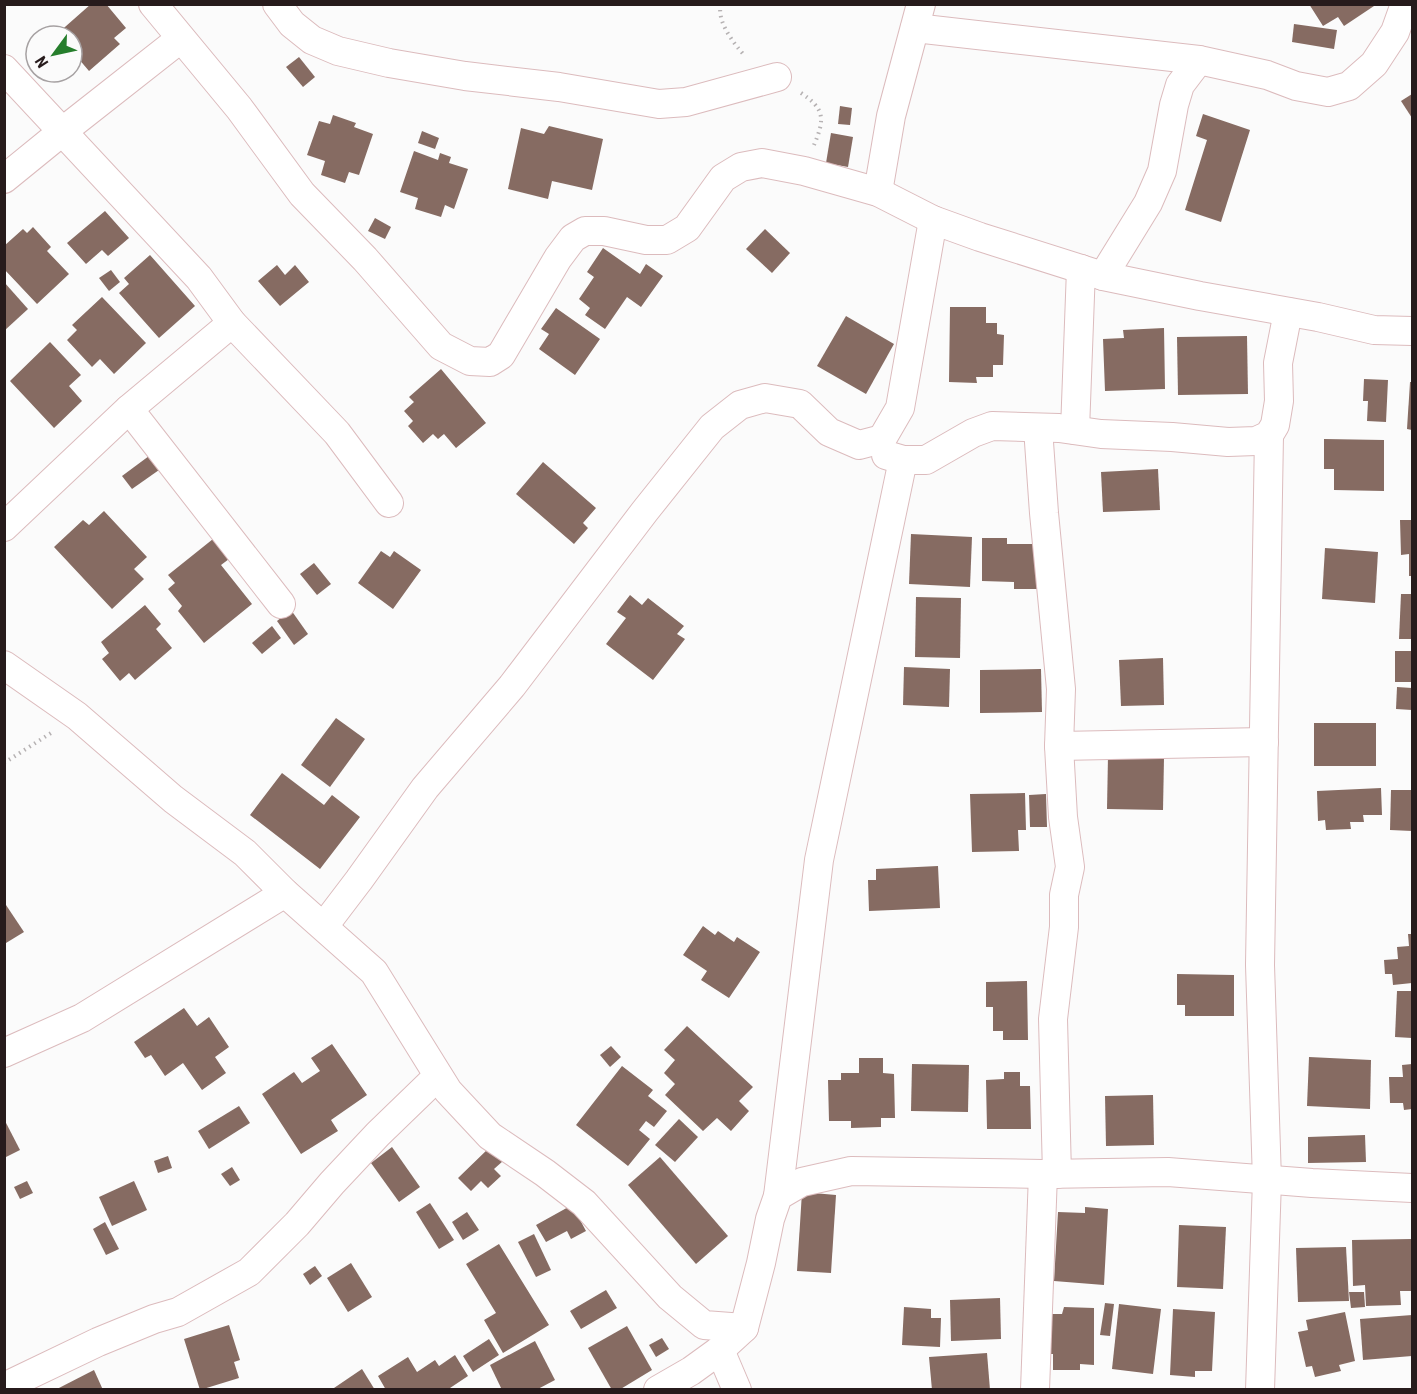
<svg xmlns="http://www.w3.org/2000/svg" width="1417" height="1394" viewBox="0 0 1417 1394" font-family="'Roboto Condensed',sans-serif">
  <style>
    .building { fill: #866b62 }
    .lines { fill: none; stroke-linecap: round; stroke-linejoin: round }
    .street-casing { stroke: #dcbbbd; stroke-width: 30 }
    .path { stroke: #b6b2b3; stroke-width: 4; stroke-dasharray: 1.5 4.5; stroke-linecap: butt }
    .street { stroke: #fff; stroke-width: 28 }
  </style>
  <rect width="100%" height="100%" fill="#fbfbfb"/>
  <!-- building -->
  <g class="building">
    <path d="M91 4H106L126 28 114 38 120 44 89 71 72 51V36H59L57 34Z"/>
    <path d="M1309 4H1377L1344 26 1338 17 1323 26Z"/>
    <path d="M1294 24 1337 30 1334 49 1292 42Z"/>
    <path d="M299 57 315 77 303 87 286 67Z"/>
    <path d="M1412 94V118L1401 101Z"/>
    <path d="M840 106 852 108 850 125 838 124Z"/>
    <path d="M1203 114 1250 130 1221 222 1185 210 1207 140 1196 136Z"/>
    <path d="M333 115 356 123 354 127 373 134 359 175 349 172 345 183 321 175 325 161 307 155 319 121 330 124Z"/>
    <path d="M549 126 603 139 592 190 552 181 548 199 508 189 521 128 544 134Z"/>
    <path d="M422 131 439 138 435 149 418 143Z"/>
    <path d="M831 133 853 137 848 167 826 163Z"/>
    <path d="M414 151 438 160 440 153 451 157 449 163 468 169 454 209 445 205 441 217 415 209 418 198 400 192Z"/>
    <path d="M105 211 129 238 108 256 102 250 86 264 67 243Z"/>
    <path d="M375 218 391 227 385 239 368 231Z"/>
    <path d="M33 227 51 247 47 251 69 274 37 304 4 269V246L23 229 27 233Z"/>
    <path d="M765 229 790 253 772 273 746 249Z"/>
    <path d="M603 248 640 274 646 264 663 276 641 307 627 297 605 329 585 315 590 308 579 299 594 277 587 272Z"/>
    <path d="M150 255 195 306 159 338 119 293 129 284 124 278Z"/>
    <path d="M277 265 285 275 295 265 309 282 280 306 258 281Z"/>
    <path d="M111 270 120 282 109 291 99 278Z"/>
    <path d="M4 282 28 309 4 331Z"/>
    <path d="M102 297 146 343 114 374 100 359 92 367 67 340 77 330 72 325Z"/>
    <path d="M950 307H986V323H997V334L1004 335 1003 365H993V377H976L977 383 949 382Z"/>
    <path d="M556 308 600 339 575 375 539 349 549 334 541 329Z"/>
    <path d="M846 316 894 344 866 394 817 366Z"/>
    <path d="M1164 328 1165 389 1105 391 1103 339 1124 338 1123 330Z"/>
    <path d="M1247 336 1248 394 1178 395 1177 337Z"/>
    <path d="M50 342 81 375 69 386 82 401 54 428 10 381Z"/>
    <path d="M441 369 486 423 456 448 444 434 438 439 433 434 423 443 408 426 413 421 404 411 414 402 409 397Z"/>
    <path d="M1364 379 1388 380 1386 422 1367 421 1368 401H1363Z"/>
    <path d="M1410 382H1412V430L1407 429Z"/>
    <path d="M1324 439 1384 440V491L1334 490V469H1324Z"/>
    <path d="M149 456 159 470 132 489 122 476Z"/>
    <path d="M543 462 596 508 583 523 588 528 574 544 516 494Z"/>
    <path d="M1158 469 1160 510 1103 512 1101 472Z"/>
    <path d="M104 511 147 557 134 569 144 579 112 609 54 547 83 520 89 525Z"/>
    <path d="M1400 520H1412V576H1409V554L1401 555Z"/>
    <path d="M911 534 972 537 970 587 909 584Z"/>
    <path d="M982 538H1007V544H1042L1043 589H1014V582L982 581Z"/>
    <path d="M213 539 229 559 221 565 252 604 204 643 178 611 182 606 168 589 175 583 168 575Z"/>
    <path d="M1325 548 1378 552 1375 603 1322 599Z"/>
    <path d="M381 551 390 557 394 551 421 570 393 609 358 583Z"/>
    <path d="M314 563 331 584 317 595 300 574Z"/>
    <path d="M1401 594H1412V639H1399Z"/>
    <path d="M630 595 642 605 648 598 684 626 677 634 685 639 653 680 606 644 626 618 617 612Z"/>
    <path d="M916 597 961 598 960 658 915 657Z"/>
    <path d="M145 605 161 624 156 629 172 648 135 680 129 673 120 681 102 659 109 653 101 642Z"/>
    <path d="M291 610 308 634 294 645 277 621Z"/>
    <path d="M272 626 281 638 262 654 252 643Z"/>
    <rect x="1395" y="651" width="17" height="31"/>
    <path d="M1163 658 1164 705 1121 706 1119 660Z"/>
    <path d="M904 667 950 669 949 707 903 705Z"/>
    <path d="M1041 669 1042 712 980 713V670Z"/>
    <path d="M1397 687 1412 688V710L1396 709Z"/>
    <path d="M336 718 365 739 330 787 301 765Z"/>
    <rect x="1314" y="723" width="62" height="43"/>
    <path d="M1108 756 1164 758 1163 810 1107 809Z"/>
    <path d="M282 773 324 805 332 795 360 817 320 869 250 815Z"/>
    <path d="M1381 788 1382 815H1363L1364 822H1350L1351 829 1326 830 1325 820 1318 821 1317 791Z"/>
    <path d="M1391 790H1412V831L1390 830Z"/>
    <path d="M1025 793 1026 830H1018L1019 851 972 852 970 794Z"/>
    <path d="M1046 794 1047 827H1030L1029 795Z"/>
    <path d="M938 866 940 908 869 911 868 880H876V869Z"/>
    <path d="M4 902 24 932 6 943 4 940Z"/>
    <path d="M703 926 715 935 718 931 734 942 737 937 760 952 729 998 701 980 707 971 683 955Z"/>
    <path d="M1408 934H1412V983L1393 985 1392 974H1385L1384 960 1398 959 1397 947 1409 946Z"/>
    <path d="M1177 974 1234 975V1016H1185V1005H1177Z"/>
    <path d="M1027 981 1028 1040H1003V1031H993V1007H986V982Z"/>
    <path d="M1397 991H1412V1038L1395 1037Z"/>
    <path d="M184 1008 197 1026 209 1017 229 1047 215 1057 226 1073 202 1090 183 1063 165 1076 151 1055 145 1058 134 1042Z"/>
    <path d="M687 1026 753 1087 739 1101 749 1111 731 1131 717 1118 703 1131 665 1095 675 1084 664 1073 675 1060 664 1050Z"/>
    <path d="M332 1044 367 1095 331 1120 338 1131 301 1154 262 1094 294 1072 302 1083 320 1071 311 1058Z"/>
    <path d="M611 1046 621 1057 610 1067 600 1055Z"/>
    <path d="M1309 1057 1371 1060 1370 1109 1307 1106Z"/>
    <path d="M859 1058H883V1073L894 1074 895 1118H881V1127L851 1128V1121H829L828 1080H841V1073H859Z"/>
    <path d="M912 1064 969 1065 968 1112 911 1111Z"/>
    <path d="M1412 1064V1109L1404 1110 1403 1103H1390L1389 1077H1403L1402 1065Z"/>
    <path d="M622 1066 653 1090 648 1096 667 1111 654 1127 646 1121 639 1130 650 1139 628 1166 576 1125Z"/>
    <path d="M1004 1072H1020V1086H1030L1031 1129H987L986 1080 1004 1079Z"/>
    <path d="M1153 1095 1154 1145 1106 1146 1105 1096Z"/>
    <path d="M239 1106 250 1123 209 1149 198 1131Z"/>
    <path d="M4 1119 20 1150 4 1158Z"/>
    <path d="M679 1119 698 1137 675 1162 655 1145Z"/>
    <path d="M1365 1135 1366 1162 1308 1163V1137Z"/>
    <path d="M392 1147 420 1187 399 1202 371 1163Z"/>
    <path d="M489 1148 503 1161 494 1169 501 1176 488 1188 481 1181 471 1191 458 1178Z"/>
    <path d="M168 1156 172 1168 158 1173 154 1161Z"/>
    <path d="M660 1157 728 1236 696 1264 628 1185Z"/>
    <path d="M232 1167 240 1180 230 1186 221 1174Z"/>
    <path d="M27 1181 33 1193 20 1199 14 1187Z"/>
    <path d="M134 1181 147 1210 112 1226 99 1197Z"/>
    <path d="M802 1192 836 1195 831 1273 797 1271Z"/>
    <path d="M430 1203 454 1240 439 1249 416 1212Z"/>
    <path d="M572 1205 586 1231 571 1239 567 1231 546 1242 536 1225Z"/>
    <path d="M1085 1207 1108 1209 1104 1285 1054 1281 1058 1212 1085 1213Z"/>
    <path d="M467 1212 479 1230 463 1240 452 1222Z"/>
    <path d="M105 1222 119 1249 106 1255 93 1229Z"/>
    <path d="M1179 1225 1226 1227 1223 1289 1177 1287Z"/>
    <path d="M534 1234 551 1270 536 1277 518 1242Z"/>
    <path d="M1412 1239V1291H1400L1401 1305 1366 1306 1365 1285 1353 1286 1352 1240Z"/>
    <path d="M499 1244 549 1325 503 1353 484 1320 496 1313 466 1264Z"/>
    <path d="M1346 1247 1349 1301 1298 1302 1296 1248Z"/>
    <path d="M351 1263 372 1297 348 1312 327 1278Z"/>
    <path d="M315 1266 322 1276 310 1285 303 1274Z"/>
    <path d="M606 1290 617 1308 581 1329 570 1311Z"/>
    <path d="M1349 1292H1364L1365 1307 1351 1308Z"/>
    <path d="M1000 1298 1001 1339 951 1341 950 1300Z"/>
    <path d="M1105 1303 1114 1304 1110 1336 1100 1335Z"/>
    <path d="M1119 1304 1161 1309 1153 1374 1112 1369Z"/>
    <path d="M904 1307 931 1309V1318H941L940 1347 902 1345Z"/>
    <path d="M1064 1307 1094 1308V1365L1080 1364V1370H1053V1354H1043V1314H1062Z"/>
    <path d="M1173 1309 1215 1312 1212 1371H1195V1377L1170 1375Z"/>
    <path d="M1345 1312 1355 1361 1339 1365 1341 1371 1315 1377 1312 1366 1306 1367 1298 1332 1308 1330 1306 1320Z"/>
    <path d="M1412 1315V1356L1363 1360 1360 1319Z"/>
    <path d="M229 1325 240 1360 234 1362 239 1378 200 1390 184 1339Z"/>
    <path d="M627 1326 652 1370 619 1390H612L588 1348Z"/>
    <path d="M662 1338 669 1349 656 1357 649 1345Z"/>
    <path d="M489 1339 499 1355 473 1372 463 1356Z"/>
    <path d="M535 1341 555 1380 536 1390H502L490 1365Z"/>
    <path d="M987 1353 990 1390H932L929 1357Z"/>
    <path d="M455 1355 468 1376 447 1390H386L378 1376 408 1357 417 1372 435 1360 439 1366Z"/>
    <path d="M362 1369 375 1390H335L334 1388Z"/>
    <path d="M94 1370 103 1390H55Z"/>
  </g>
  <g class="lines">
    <!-- street casing -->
    <g class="street-casing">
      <g id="street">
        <path d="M153 4 239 108 302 194 365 259 441 346 470 361 490 362 501 355 558 258 573 238 585 231H604L646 240H667L687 228 723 178 741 167 762 163 804 171 878 192 933 220 980 237 1103 276 1200 296 1318 317 1374 330 1412 331"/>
        <path d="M277 4 292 24 312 40 338 51 389 63 465 76 559 87 659 104 686 102 777 77"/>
        <path d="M915 28 1199 60 1267 75 1296 86 1328 92 1349 86 1374 64 1395 32 1405 4"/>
        <path d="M4 69 199 278 232 323 337 433 389 503"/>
        <path d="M4 179 63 131 180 39"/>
        <path d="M878 192 891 116 921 4"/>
        <path d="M1103 276 1148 203 1162 171 1174 105 1180 85 1199 60"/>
        <path d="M129 409 281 604"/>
        <path d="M1038 428 1044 513 1061 689 1059 746 1063 817 1070 867 1064 895V927L1053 1019 1057 1174"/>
        <path d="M1075 430 1081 269"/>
        <path d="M886 455 903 460H926L973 433 992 426 1059 428 1101 434 1172 437 1228 442 1256 441 1269 435 1275 425 1279 401 1278 363 1288 312"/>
        <path d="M4 527 129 409 232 323"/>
        <path d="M4 665 77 716 173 799 245 853 285 893 374 972 448 1091 490 1136 545 1173 584 1203 670 1297 704 1325 744 1328"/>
        <path d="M1059 746 1264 742"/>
        <path d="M324 926 359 880 425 788 512 686 645 511 712 427 740 405 765 398 800 404 829 432 859 445 882 439 900 408 933 220"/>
        <path d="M4 1053 82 1018 285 893"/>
        <path d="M778 1196 819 860 903 460"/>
        <path d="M720 1350 737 1390"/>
        <path d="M4 1387 98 1342 154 1319 178 1312 249 1272 297 1224 332 1183 378 1134 438 1076"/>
        <path d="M658 1390 691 1371 720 1350 744 1328 761 1263 770 1219 778 1196 802 1182 851 1171 1043 1174 1168 1172 1312 1183 1412 1188"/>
        <path d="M1035 1390 1043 1174"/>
        <path d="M1260 1390 1267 1180 1260 965 1269 435"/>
      </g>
    </g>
    <!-- path -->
    <g class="path">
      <path d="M721 4C716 21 734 44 745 56"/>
      <path d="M801 93C825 109 825 119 814 145"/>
      <path d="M4 763 51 733"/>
    </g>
    <!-- street -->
    <use href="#street" class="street"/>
  </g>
  <!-- border -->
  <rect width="1417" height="1394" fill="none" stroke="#271b1c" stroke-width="12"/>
  <!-- north arrow -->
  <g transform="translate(54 54) rotate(237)"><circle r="28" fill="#fbfbfb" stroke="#a6a1a2" stroke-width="1.5"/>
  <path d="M0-4.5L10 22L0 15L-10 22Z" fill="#267e2c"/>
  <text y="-9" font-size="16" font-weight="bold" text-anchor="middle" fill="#271b1c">N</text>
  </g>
</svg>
